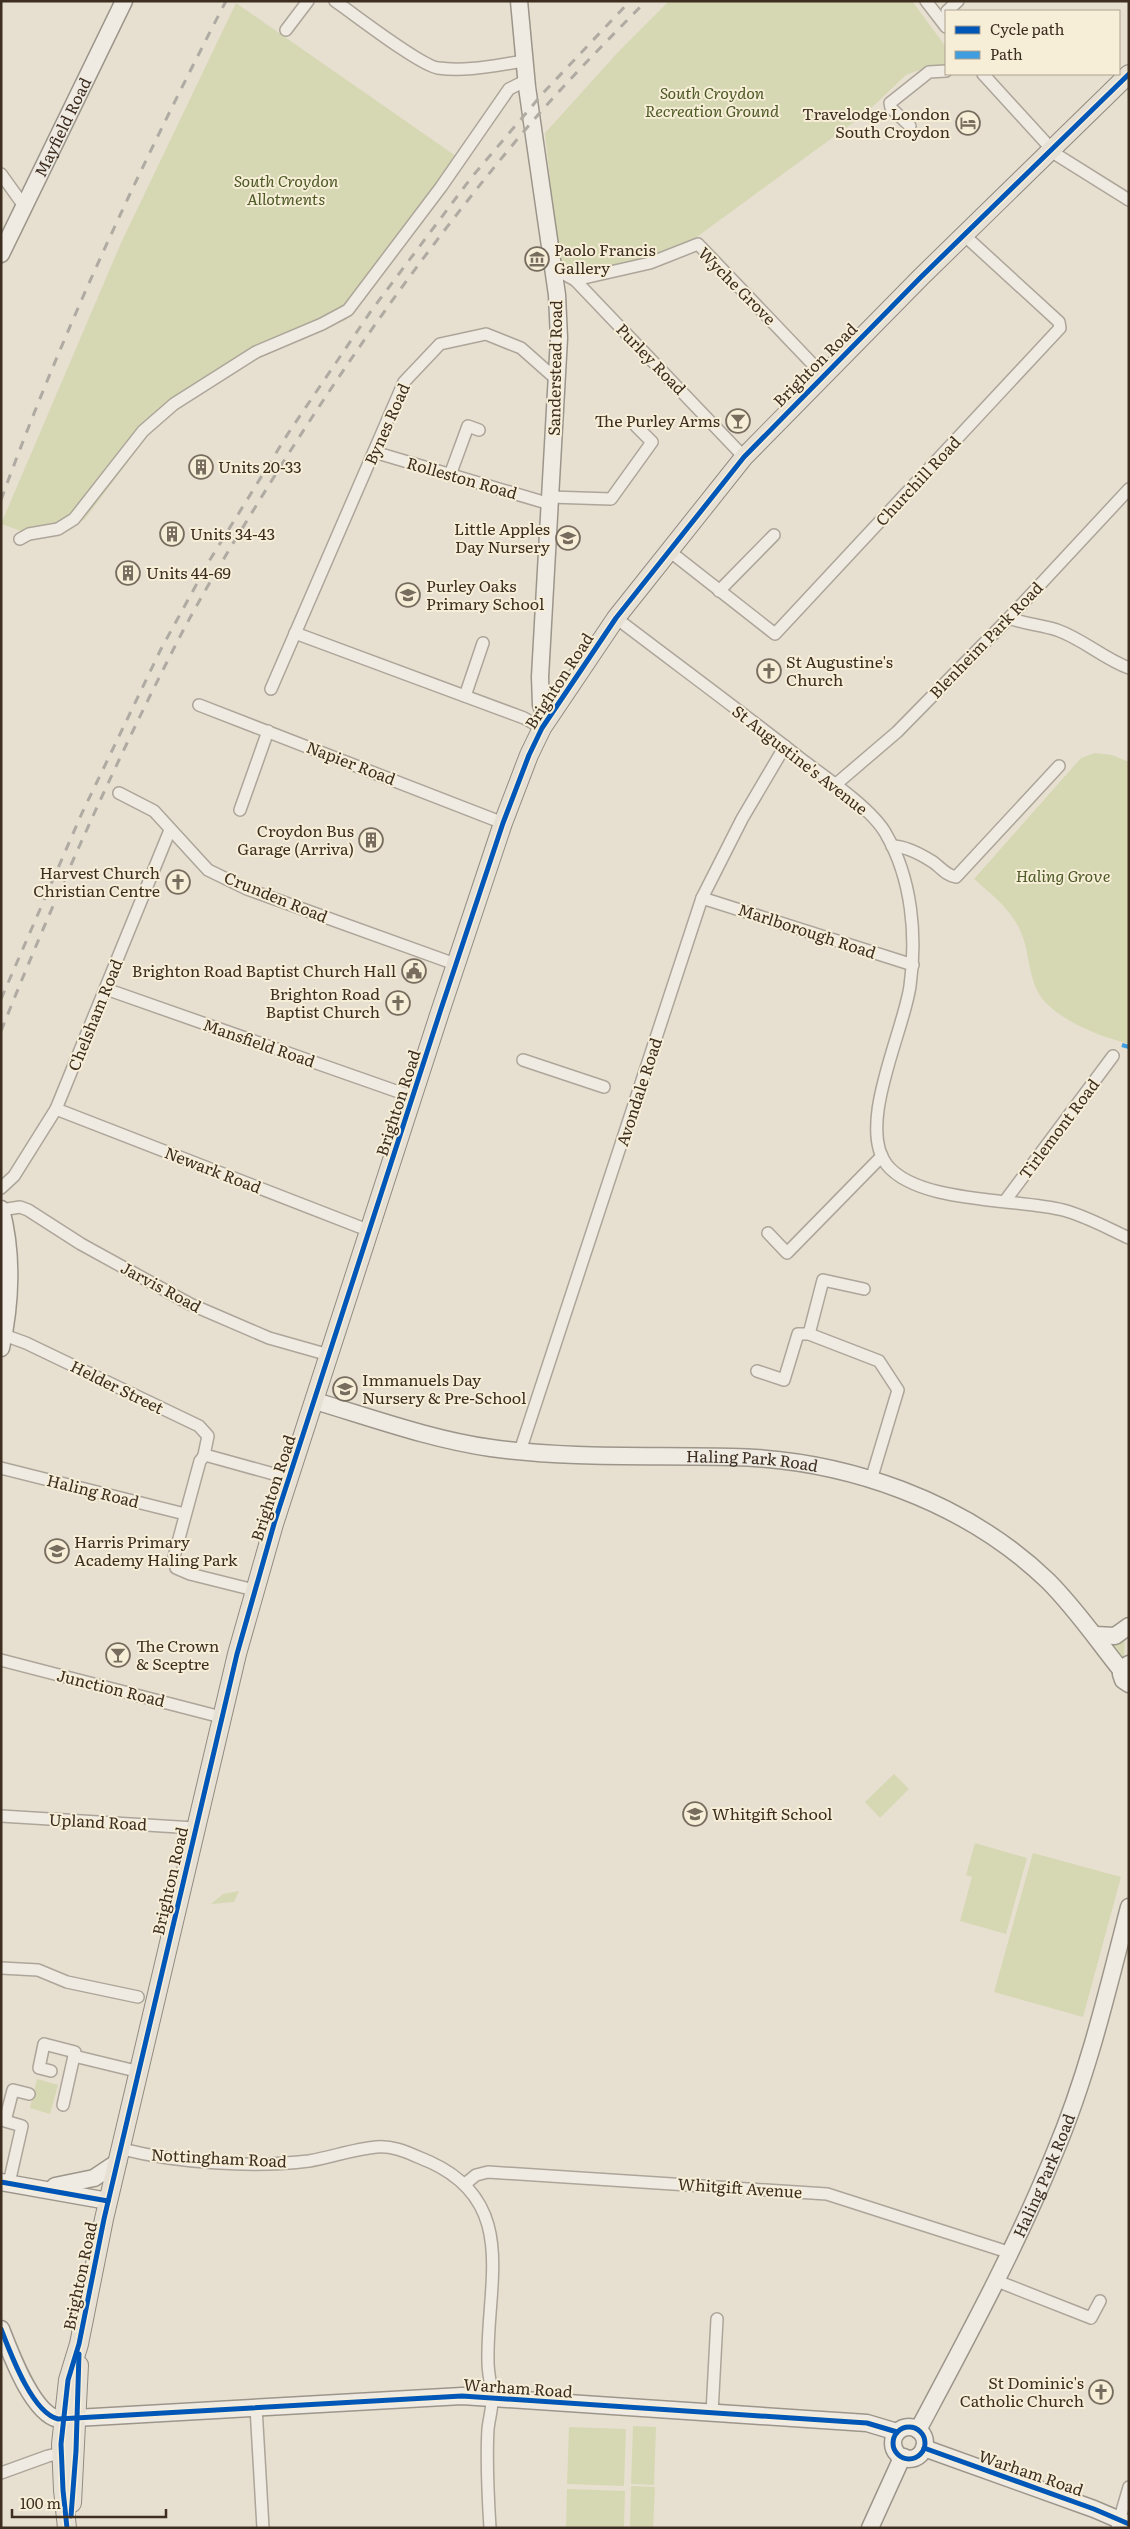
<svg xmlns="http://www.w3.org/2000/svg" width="1130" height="2529" viewBox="0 0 1130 2529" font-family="Literata,serif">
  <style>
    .green { fill: #d6d7b3 }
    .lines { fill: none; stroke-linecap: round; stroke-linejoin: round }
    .street-casing { stroke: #ada599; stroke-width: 14 }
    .secondary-casing { stroke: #9c958a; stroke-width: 19 }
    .primary-casing { stroke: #928b80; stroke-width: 20 }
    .street { stroke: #efebe3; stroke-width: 11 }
    .secondary { stroke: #efebe3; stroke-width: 16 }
    .primary { stroke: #e6e1d4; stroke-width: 18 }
    .rail { stroke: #afaaa2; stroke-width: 3; stroke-dasharray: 9 9; stroke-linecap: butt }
    .quiet { stroke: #3f9de0; stroke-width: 4; stroke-dasharray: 8 4; stroke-linecap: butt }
    .cycleway-casing { stroke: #f7eed8; stroke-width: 8 }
    .cycleway { stroke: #0057b8; stroke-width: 5 }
    .labels { text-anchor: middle; stroke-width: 4; stroke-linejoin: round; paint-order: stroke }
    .park-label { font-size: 16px; font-style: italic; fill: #4d5a26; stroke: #f7eed8 }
    .poi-label { font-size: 16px; fill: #3d2e20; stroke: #f7eed8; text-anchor: start }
    .street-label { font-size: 16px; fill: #3d2e20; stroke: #f7eed8 }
  </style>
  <rect width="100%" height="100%" fill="#e7e0d1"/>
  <!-- green -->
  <g class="green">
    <path d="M669 1H912L946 47V68H925L906 75 865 114 694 239 649 259 576 276 559 266 545 133 620 50Z"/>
    <path d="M236 3 463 161 346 320 311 334 241 367 159 421 84 520 38 537 1 524 121 243Z"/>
    <path d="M1095 753 1112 755 1129 762V1044C1100 1036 1069 1025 1047 1004 1027 985 1031 953 1020 930 1010 908 992 895 974 879L1081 758Z"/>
    <path d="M1125 1636 1124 1658 1119 1660 1108 1641Z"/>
    <path d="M894 1774 909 1789 880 1818 865 1802Z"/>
    <path d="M975 1843 1027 1858 1006 1934 960 1921 972 1877 966 1875Z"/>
    <path d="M1033 1853 1121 1877 1083 2017 994 1992Z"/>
    <path d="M239 1891 234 1902 211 1904 223 1894Z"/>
    <path d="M37 2079 58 2085 50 2114 30 2108Z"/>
    <path d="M633 2426 656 2427 654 2485 631 2484Z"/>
    <path d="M569 2427 626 2429 624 2486 567 2484Z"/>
    <path d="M631 2486 655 2487 653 2528H630Z"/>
    <path d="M567 2489 625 2491 624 2528H566Z"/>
  </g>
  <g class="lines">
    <!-- street casing -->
    <g class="street-casing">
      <g id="street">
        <path d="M335 1C354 14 419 65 438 68 467 72 496 65 525 61"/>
        <path d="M926 1 946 27"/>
        <path d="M947 11 958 1"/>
        <path d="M286 30 308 1"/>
        <path d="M983 74 1057 155 1129 200"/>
        <path d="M910 126 891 108 890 103 929 72 946 71"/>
        <path d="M1 174 24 206"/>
        <path d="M553 268 575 280 744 457"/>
        <path d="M575 280 650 263 698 244 823 375"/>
        <path d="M374 452 550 504"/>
        <path d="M450 475 468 426 479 430"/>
        <path d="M550 497 611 499 652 442 636 426"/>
        <path d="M20 539 29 534 58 529 74 519 143 431 174 404 256 352 322 324 348 310 441 187 509 89 527 80"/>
        <path d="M668 550 775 634 1060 328 1059 322 964 235"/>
        <path d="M719 591 774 535"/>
        <path d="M616 618C679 666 743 713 805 762 828 779 873 810 886 834 912 879 917 936 910 986 904 1031 856 1126 887 1165 919 1204 1016 1198 1063 1210 1086 1216 1107 1228 1129 1238"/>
        <path d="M1009 618C1025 624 1041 625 1057 630 1083 639 1104 659 1129 668"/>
        <path d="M295 633 524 718 542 728"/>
        <path d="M271 689 404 382 440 344 486 334 521 348 556 379"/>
        <path d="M465 696 483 643"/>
        <path d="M199 705 503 823"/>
        <path d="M835 785 897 732 1009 618 1129 489"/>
        <path d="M119 793 154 811 208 870 247 889 455 964"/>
        <path d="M240 810 268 731"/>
        <path d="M892 846C906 846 922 855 933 862 940 867 947 876 956 877L1059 766"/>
        <path d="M702 898 913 965"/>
        <path d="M106 989 413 1097"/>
        <path d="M523 1060 604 1087"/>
        <path d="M56 1109 370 1231"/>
        <path d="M1 1188 14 1176 56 1109 170 830"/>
        <path d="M1005 1201 1113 1056"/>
        <path d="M1 1210 20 1207 28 1210 81 1244 190 1304 269 1338 329 1355"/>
        <path d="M768 1233 787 1253 882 1156"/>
        <path d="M809 1334 823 1280 864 1289"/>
        <path d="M4 1335 26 1343 199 1426 208 1436 204 1455"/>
        <path d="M757 1371 784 1380 798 1334H809L879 1361 898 1390 871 1480"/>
        <path d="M520 1451 702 898 742 819 785 746"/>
        <path d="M1 1468 185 1514"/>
        <path d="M254 1590 190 1574 176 1568 174 1557 200 1461 205 1455 288 1478"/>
        <path d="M1 1660 221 1717"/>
        <path d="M1 1816 195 1828"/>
        <path d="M1 1968 38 1970 67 1982 138 1997"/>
        <path d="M51 2071 39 2068 44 2044 75 2052 74 2056"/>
        <path d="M63 2105 74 2056 140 2072"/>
        <path d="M122 2149C178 2163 251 2168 309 2161 332 2157 354 2149 376 2147 396 2145 412 2155 430 2162 520 2203 486 2285 488 2362 488 2375 492 2387 492 2400 492 2410 489 2419 488 2429 486 2462 488 2496 490 2528"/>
        <path d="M9 2183 22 2126 5 2121 13 2090 29 2094"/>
        <path d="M465 2184 476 2175 488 2172 827 2194 1011 2253"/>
        <path d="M997 2281 1091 2318 1100 2301"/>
        <path d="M256 2407 263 2528"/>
        <path d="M712 2413 717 2319"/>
        <path d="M1 2473 48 2456 66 2452"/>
        <path d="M1117 2528 1129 2487"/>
      </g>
    </g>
    <!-- secondary casing -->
    <g class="secondary-casing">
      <g id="secondary">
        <path d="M519 1 527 87 557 295 559 338 540 677 541 705 547 720"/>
        <path id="s1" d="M1 254 124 1"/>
        <path d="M1 1209C13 1253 11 1303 1 1348"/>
        <path id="s2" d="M315 1401C372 1418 433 1440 491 1448 571 1459 651 1455 731 1457 845 1459 965 1501 1048 1581 1076 1609 1097 1640 1121 1670"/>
        <path d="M1095 1635 1115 1636 1129 1626"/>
        <path d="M1129 1664 1124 1667 1121 1674 1123 1680 1129 1684"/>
        <path d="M1 2182 108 2201"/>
        <path d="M55 2186 94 2178 118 2162"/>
        <path d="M1 2329C10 2352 32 2413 58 2419L462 2396 867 2423 897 2432"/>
        <circle cx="909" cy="2443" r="16"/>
        <path id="s3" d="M918 2430C967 2338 1016 2248 1055 2152 1088 2074 1108 1989 1129 1907"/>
        <path d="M924 2448 1094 2509 1129 2524"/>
        <path d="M870 2528 900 2462 904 2457"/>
      </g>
    </g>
    <!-- primary casing -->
    <g class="primary-casing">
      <g id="primary">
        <path d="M72 2503 79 2365"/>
        <path d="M67 2528 63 2490 61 2444 68 2380 79 2344 104 2219 237 1654 274 1524 440 1012 503 823 529 755 542 728 616 618 744 457 921 277 1129 74"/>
      </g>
    </g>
    <!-- street -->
    <use href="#street" class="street"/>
    <!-- secondary -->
    <use href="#secondary" class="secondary"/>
    <!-- primary -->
    <use href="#primary" class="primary"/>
    <!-- rail -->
    <g class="rail">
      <path d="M1 500C64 327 142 163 226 1"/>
      <path d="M1 999 82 813 161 649 211 558 289 432 371 311 471 178 544 92 630 1"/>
      <path d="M1 1031C52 904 108 778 170 656 203 590 243 527 282 464 354 350 433 240 520 136 559 89 603 45 646 1"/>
    </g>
    <!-- quiet -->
    <path class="quiet" d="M1122 1045 1129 1047"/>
    <!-- cycleway casing -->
    <g class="cycleway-casing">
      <g id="cycleway">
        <path d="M1 2182 108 2201"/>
        <path d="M1 2329C10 2352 32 2413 58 2419L462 2396 867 2423 897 2432"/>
        <circle cx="909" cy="2443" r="16"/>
        <path d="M924 2448 1094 2509 1129 2524"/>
        <path d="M71 2516 76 2451 79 2354"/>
        <path d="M67 2528 63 2490 61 2444 68 2380 79 2344 104 2219 237 1654 274 1524 440 1012 503 823 529 755 542 728 616 618 744 457 921 277 1129 74"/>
      </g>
    </g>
    <!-- cycleway -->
    <use href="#cycleway" class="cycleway"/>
  </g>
  <!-- icons -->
  <defs>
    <g id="hotel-ring" transform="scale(1.25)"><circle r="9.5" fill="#f7eed8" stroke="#786c5e" stroke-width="1.5"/><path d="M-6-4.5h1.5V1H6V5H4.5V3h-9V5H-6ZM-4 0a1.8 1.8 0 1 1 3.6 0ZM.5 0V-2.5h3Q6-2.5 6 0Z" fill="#786c5e"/></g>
    <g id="museum-ring" transform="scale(1.25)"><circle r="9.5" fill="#f7eed8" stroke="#786c5e" stroke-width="1.5"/><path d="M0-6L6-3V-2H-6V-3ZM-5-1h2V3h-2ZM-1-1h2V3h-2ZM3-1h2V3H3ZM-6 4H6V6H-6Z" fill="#786c5e"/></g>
    <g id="bar-ring" transform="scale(1.25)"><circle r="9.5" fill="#f7eed8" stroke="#786c5e" stroke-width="1.5"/><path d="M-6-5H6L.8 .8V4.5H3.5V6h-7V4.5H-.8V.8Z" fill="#786c5e"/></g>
    <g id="building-ring" transform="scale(1.25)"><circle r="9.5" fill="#f7eed8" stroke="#786c5e" stroke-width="1.5"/><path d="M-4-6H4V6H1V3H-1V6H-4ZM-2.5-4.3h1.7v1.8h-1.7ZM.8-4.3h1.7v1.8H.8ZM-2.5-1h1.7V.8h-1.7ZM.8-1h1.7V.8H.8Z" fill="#786c5e"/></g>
    <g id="school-ring" transform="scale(1.25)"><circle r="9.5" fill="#f7eed8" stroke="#786c5e" stroke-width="1.5"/><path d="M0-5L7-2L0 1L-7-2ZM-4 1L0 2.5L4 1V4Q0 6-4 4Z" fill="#786c5e"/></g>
    <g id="church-ring" transform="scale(1.25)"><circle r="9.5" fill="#f7eed8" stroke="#786c5e" stroke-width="1.5"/><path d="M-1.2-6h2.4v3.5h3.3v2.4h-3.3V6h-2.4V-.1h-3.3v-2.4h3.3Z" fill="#786c5e"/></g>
    <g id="civic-ring" transform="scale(1.25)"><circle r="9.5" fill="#f7eed8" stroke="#786c5e" stroke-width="1.5"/><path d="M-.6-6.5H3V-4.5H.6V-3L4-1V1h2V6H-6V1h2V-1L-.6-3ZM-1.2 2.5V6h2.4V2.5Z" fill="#786c5e"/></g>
  </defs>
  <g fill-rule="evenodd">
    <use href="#hotel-ring" x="968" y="123"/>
    <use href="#museum-ring" x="537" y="259"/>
    <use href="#bar-ring" x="738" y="421"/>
    <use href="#building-ring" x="201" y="467"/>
    <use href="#building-ring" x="172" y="534"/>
    <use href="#school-ring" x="568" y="538"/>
    <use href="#building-ring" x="128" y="573"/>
    <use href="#school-ring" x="408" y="595"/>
    <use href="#church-ring" x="769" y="671"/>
    <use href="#building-ring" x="371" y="840"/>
    <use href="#church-ring" x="178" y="882"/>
    <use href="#civic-ring" x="414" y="971"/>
    <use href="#church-ring" x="398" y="1003"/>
    <use href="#school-ring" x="345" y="1389"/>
    <use href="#school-ring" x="57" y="1551"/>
    <use href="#bar-ring" x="118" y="1655"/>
    <use href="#school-ring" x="695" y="1814"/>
    <use href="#church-ring" x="1101" y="2392"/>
  </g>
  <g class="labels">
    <!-- park labels -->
    <g class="park-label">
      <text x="712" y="99">South Croydon<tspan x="712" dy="18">Recreation Ground</tspan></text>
      <text x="286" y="187">South Croydon<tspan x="286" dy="18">Allotments</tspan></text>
      <text x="1063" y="882">Haling Grove</text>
    </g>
    <!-- poi labels -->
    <g class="poi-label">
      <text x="950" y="120" text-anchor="end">Travelodge London<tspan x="950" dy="18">South Croydon</tspan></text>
      <text x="554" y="256">Paolo Francis<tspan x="554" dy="18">Gallery</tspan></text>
      <text x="720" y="427" text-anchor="end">The Purley Arms</text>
      <text x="218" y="473">Units 20-33</text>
      <text x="550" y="535" text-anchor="end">Little Apples<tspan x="550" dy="18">Day Nursery</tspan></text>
      <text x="190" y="540">Units 34-43</text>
      <text x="146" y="579">Units 44-69</text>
      <text x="426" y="592">Purley Oaks<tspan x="426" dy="18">Primary School</tspan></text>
      <text x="786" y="668">St Augustine's<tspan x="786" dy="18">Church</tspan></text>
      <text x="354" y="837" text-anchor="end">Croydon Bus<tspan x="354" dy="18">Garage (Arriva)</tspan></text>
      <text x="160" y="879" text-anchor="end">Harvest Church<tspan x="160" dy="18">Christian Centre</tspan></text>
      <text x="396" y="977" text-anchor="end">Brighton Road Baptist Church Hall</text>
      <text x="380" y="1000" text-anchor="end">Brighton Road<tspan x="380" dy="18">Baptist Church</tspan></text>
      <text x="362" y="1386">Immanuels Day<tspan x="362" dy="18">Nursery &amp; Pre-School</tspan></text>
      <text x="74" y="1548">Harris Primary<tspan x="74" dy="18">Academy Haling Park</tspan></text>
      <text x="136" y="1652">The Crown<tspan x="136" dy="18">&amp; Sceptre</tspan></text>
      <text x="712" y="1820">Whitgift School</text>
      <text x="1084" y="2389" text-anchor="end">St Dominic's<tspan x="1084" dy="18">Catholic Church</tspan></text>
    </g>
    <!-- street labels -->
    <g class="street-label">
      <text dy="6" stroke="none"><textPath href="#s1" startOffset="141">Mayfield Road</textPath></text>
      <text transform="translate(737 286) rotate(45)" y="6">Wyche Grove</text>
      <text transform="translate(651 359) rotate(46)" y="6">Purley Road</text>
      <text transform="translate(815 365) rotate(-45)" y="6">Brighton Road</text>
      <text transform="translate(555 368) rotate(-89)" y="6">Sanderstead Road</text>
      <text transform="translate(387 424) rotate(-66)" y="6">Bynes Road</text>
      <text transform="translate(462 478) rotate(16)" y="6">Rolleston Road</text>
      <text transform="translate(918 481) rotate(-47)" y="6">Churchill Road</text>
      <text transform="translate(986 640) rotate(-46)" y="6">Blenheim Park Road</text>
      <text transform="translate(559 681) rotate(-57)" y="6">Brighton Road</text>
      <text transform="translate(800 760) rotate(38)" y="6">St Augustine's Avenue</text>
      <text transform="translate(351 763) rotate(21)" y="6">Napier Road</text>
      <text transform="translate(276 897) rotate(22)" y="6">Crunden Road</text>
      <text transform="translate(807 931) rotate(18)" y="6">Marlborough Road</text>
      <text transform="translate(95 1015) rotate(-68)" y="6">Chelsham Road</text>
      <text transform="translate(259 1043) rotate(19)" y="6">Mansfield Road</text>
      <text transform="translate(639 1092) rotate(-72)" y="6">Avondale Road</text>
      <text transform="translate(398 1103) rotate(-72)" y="6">Brighton Road</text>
      <text transform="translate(1059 1129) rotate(-53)" y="6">Tirlemont Road</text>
      <text transform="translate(213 1170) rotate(21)" y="6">Newark Road</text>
      <text transform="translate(161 1287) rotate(28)" y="6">Jarvis Road</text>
      <text transform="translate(117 1387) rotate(26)" y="6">Helder Street</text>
      <text dy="6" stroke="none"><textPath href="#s2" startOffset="444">Haling Park Road</textPath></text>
      <text transform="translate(273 1488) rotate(-72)" y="6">Brighton Road</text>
      <text transform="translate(93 1491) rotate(14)" y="6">Haling Road</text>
      <text transform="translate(111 1688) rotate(14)" y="6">Junction Road</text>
      <text transform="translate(98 1822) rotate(3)" y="6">Upland Road</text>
      <text transform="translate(170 1881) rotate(-77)" y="6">Brighton Road</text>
      <text transform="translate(219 2158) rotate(3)" y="6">Nottingham Road</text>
      <text dy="6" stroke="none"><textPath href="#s3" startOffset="284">Haling Park Road</textPath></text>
      <text transform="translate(740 2188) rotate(4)" y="6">Whitgift Avenue</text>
      <text transform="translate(80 2276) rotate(-78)" y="6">Brighton Road</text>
      <text transform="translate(518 2388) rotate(4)" y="6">Warham Road</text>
      <text transform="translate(1031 2473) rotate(19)" y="6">Warham Road</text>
    </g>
  </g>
  <!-- border -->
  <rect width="1130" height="2529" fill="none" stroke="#3d2e20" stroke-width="5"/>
  <!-- legend -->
  <rect x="945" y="10" width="175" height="65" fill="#f7eed8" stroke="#ada18e"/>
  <rect x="955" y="26" width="25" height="8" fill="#0057b8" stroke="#ada18e"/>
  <text x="990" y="35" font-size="15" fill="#3d2e20">Cycle path</text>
  <rect x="955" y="51" width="25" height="8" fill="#3f9de0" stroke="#ada18e"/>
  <text x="990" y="60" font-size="15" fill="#3d2e20">Path</text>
  <!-- scale -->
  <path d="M12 2509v8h154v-8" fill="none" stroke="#3d2e20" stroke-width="2.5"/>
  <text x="20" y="2509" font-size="15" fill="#3d2e20" stroke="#f7eed8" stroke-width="4" paint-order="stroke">100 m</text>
</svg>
